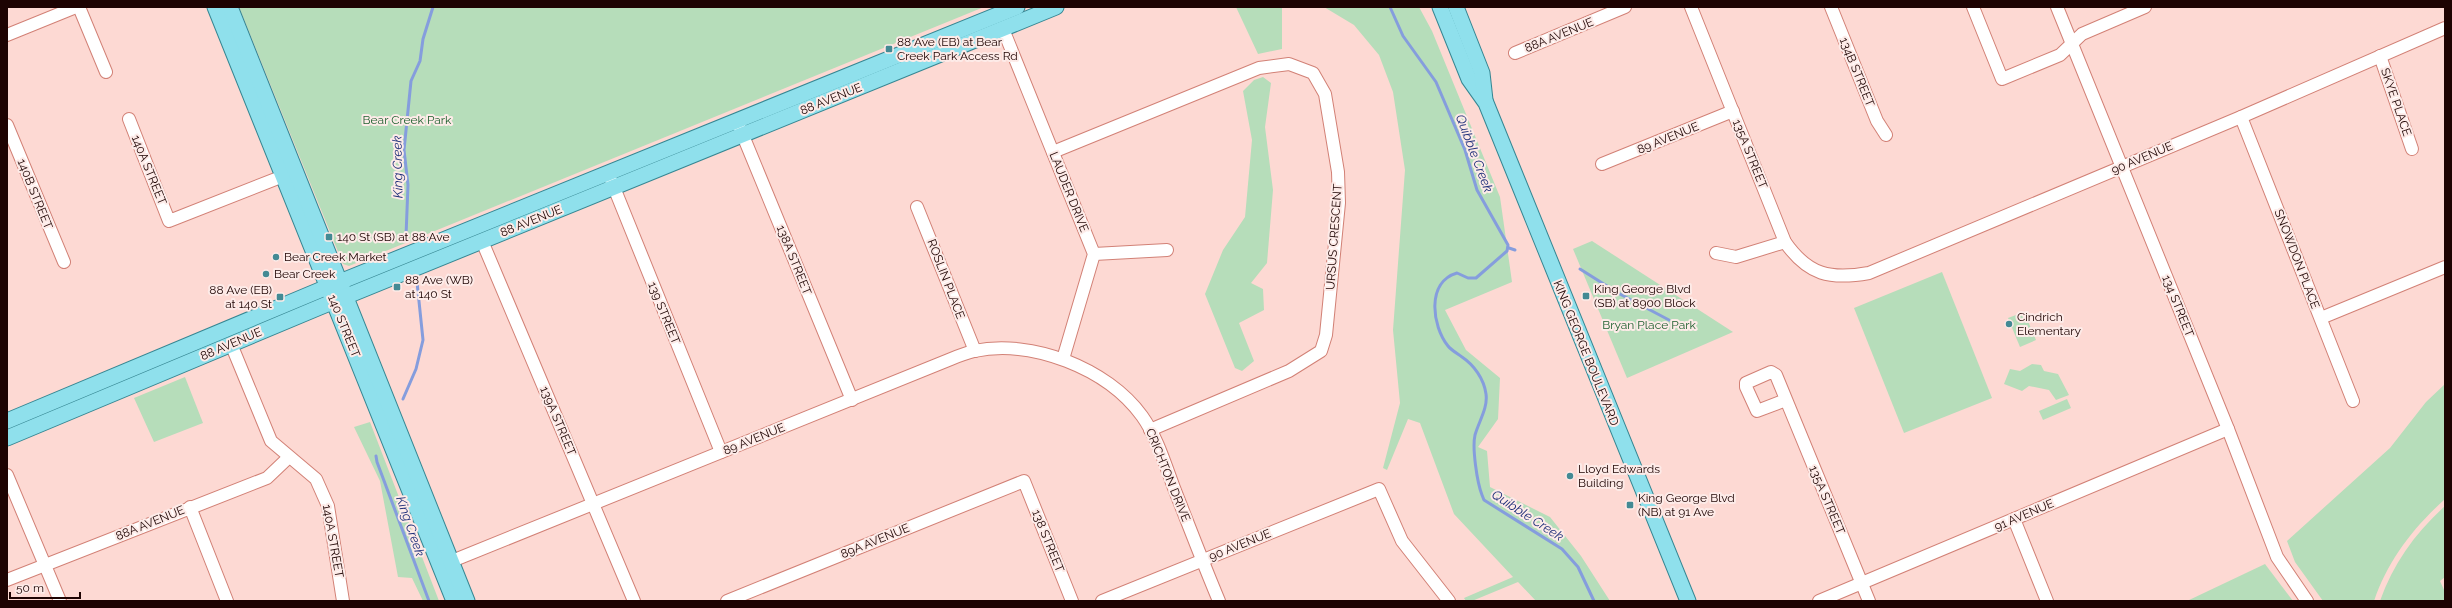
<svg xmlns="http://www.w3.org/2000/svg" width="2452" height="608" viewBox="0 0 2452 608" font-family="Raleway,sans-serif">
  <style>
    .green { fill: #b6ddba }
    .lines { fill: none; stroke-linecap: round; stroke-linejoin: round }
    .stream { stroke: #859ddd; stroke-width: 3 }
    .minor-casing { stroke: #d28176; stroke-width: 14 }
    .major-casing { stroke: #368692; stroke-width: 17 }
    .minor { stroke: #fff; stroke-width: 12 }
    .major { stroke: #8fe0ec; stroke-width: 15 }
    .poi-dot { fill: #438a94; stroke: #fdebe8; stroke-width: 1.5 }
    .labels { text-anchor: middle; stroke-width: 4; stroke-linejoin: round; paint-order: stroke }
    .street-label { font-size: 12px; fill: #1d0302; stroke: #fdebe8 }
    .poi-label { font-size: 12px; fill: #1d0302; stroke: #fdebe8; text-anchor: start }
    .park-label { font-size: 12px; fill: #1f602f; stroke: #fdebe8 }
    .water-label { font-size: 13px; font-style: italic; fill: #1d2e79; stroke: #fdebe8 }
  </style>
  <rect width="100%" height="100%" fill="#fdd9d3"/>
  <!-- green -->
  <g class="green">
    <path d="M239 7H984L349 266 343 264Z"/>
    <path d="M1236 7H1282V49L1258 54Z"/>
    <path d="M1324 7H1419L1432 31 1500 197 1512 282 1445 310 1466 350 1500 378 1498 419 1478 447 1487 451 1490 487 1550 517 1581 556 1610 601H1536L1518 582 1472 601H1466L1464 598 1513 577 1454 514 1420 423 1408 419 1387 470 1383 468 1400 403 1393 330 1405 170 1393 92 1379 55 1354 25Z"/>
    <path d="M1263 77 1271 83 1265 127 1273 190 1267 263 1251 283 1263 289 1264 310 1239 323 1254 361 1242 371 1235 368 1205 294 1223 250 1245 217 1252 140 1243 91 1254 80Z"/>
    <path d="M1592 241 1733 332 1627 378 1573 249Z"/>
    <path d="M1942 272 1992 398 1904 433 1854 308Z"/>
    <path d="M2024 312 2036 340 2020 347 2008 318Z"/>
    <path d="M2032 364 2041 365 2044 371 2058 374 2069 395 2056 400 2049 390 2029 386 2022 391 2004 384 2010 369 2020 371Z"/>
    <path d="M185 377 203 423 154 442 134 398Z"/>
    <path d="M2445 384V499C2413 528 2388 560 2374 601H2323L2295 562 2287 541 2390 448 2426 402Z"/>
    <path d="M2067 399 2071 408 2043 420 2039 411Z"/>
    <path d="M370 422 439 601H423L412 578 398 577 380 481 354 427Z"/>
    <path d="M2445 506V577L2440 581 2445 592V601H2380C2393 564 2415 533 2445 506Z"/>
    <path d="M2265 564 2293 601H2187Z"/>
  </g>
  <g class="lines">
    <!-- stream -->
    <g class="stream">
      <path d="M1390 7 1403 36 1436 82 1465 150 1477 190 1508 245 1507 251 1476 278H1468L1457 273C1426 282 1432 326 1448 346 1451 350 1458 354 1462 357 1474 365 1484 379 1486 394 1488 408 1479 421 1475 435 1472 448 1477 482 1482 495L1484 500 1562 549 1578 567 1594 601"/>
      <path d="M406 236 408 185 404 150 411 81 420 61 423 39 433 7"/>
      <path d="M1509 248 1515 250"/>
      <path d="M1580 269 1618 293 1669 320"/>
      <path d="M403 399 416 369 423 340 417 282"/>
      <path d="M376 456 377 462 429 601"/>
    </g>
    <!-- minor casing -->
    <g class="minor-casing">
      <g id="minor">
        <path d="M79 7 106 72"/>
        <path d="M1691 7 1785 242C1808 275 1830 280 1869 273L2241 117 2445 28"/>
        <path d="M1831 7 1877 121 1886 135"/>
        <path d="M1973 7 2002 79 2060 55 2082 34 2145 7"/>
        <path d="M2057 7 2228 429 2277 557 2307 601"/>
        <path d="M1003 29 1094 254 1063 359"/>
        <path d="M7 35 76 7"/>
        <path d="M1515 53 1625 7"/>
        <path d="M2380 56 2412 149"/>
        <path d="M2241 117 2353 401"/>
        <path d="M129 119 169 221 291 173"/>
        <path d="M737 121 852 400"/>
        <path d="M7 125 64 262"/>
        <path d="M1053 152 1259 68 1289 64 1313 73 1325 94 1338 172 1339 203 1326 335 1321 351 1289 371 1150 430"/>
        <path d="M1602 164 1733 111"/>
        <path d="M611 180 721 452"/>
        <path d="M917 207 975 351"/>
        <path d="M482 241 634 601"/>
        <path d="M1716 253 1736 257 1785 242"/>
        <path d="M1094 254 1167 250"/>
        <path d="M2321 318 2445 267"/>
        <path d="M231 344 271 441 316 479 328 506 343 601"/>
        <path d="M1786 400 1757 411 1746 387V383L1771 372 1776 375 1869 601"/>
        <path d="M7 475 60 601"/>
        <path d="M190 507 227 601"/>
        <path d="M2014 519 2047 601"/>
        <path d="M452 561 951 359C958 356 966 353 974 351 1032 339 1107 368 1142 416 1157 437 1165 464 1174 488 1189 526 1203 563 1219 601"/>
        <path d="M7 580 267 478 288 458"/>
        <path d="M727 601 1024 481 1072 601"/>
        <path d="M1102 601 1379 489 1402 541 1449 601"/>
        <path d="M1819 601 2228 429"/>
      </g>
    </g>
    <!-- major casing -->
    <g class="major-casing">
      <g id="major">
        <path d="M215 7 454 601"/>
        <path d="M230 7 467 601"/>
        <path d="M1440 7 1469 79 1486 103 1688 601"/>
        <path d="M1456 7 1482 73 1485 100"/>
        <path d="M7 421 320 290 1017 7"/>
        <path d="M7 438 320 307 1056 7"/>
      </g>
    </g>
    <!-- minor -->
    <use href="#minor" class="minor"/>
    <!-- major -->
    <use href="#major" class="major"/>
  </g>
  <!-- markers -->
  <g class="poi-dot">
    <rect x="885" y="45" width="8" height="8" rx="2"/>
    <rect x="325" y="233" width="8" height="8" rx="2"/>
    <circle cx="276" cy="257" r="4"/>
    <circle cx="266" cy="274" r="4"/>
    <rect x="393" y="283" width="8" height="8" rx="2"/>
    <rect x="1582" y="292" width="8" height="8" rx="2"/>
    <rect x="276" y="293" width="8" height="8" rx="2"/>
    <circle cx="2009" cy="324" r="4"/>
    <circle cx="1570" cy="476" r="4"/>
    <rect x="1626" y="501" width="8" height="8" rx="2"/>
  </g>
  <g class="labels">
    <!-- street labels -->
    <g class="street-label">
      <text transform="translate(1559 35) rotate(-22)" y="4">88A AVENUE</text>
      <text transform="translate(1857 72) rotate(68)" y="4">134B STREET</text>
      <text transform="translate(831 99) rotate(-22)" y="4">88 AVENUE</text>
      <text transform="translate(2396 102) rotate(71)" y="4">SKYE PLACE</text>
      <text transform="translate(1668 138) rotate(-22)" y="4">89 AVENUE</text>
      <text transform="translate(1750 154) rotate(68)" y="4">135A STREET</text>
      <text transform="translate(2142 158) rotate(-23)" y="4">90 AVENUE</text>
      <text transform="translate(149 170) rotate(68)" y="4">140A STREET</text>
      <text transform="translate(1069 192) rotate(68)" y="4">LAUDER DRIVE</text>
      <text transform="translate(35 194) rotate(68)" y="4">140B STREET</text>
      <text transform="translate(531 221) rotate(-22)" y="4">88 AVENUE</text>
      <text transform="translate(1334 237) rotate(-86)" y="4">URSUS CRESCENT</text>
      <text transform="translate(2297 259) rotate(69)" y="4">SNOWDON PLACE</text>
      <text transform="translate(794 260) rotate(68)" y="4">138A STREET</text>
      <text transform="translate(946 279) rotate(69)" y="4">ROSLIN PLACE</text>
      <text transform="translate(2178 306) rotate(68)" y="4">134 STREET</text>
      <text transform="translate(664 313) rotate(68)" y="4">139 STREET</text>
      <text transform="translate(344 326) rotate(68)" y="4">140 STREET</text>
      <text transform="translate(231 344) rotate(-23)" y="4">88 AVENUE</text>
      <text transform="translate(1586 353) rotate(68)" y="4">KING GEORGE BOULEVARD</text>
      <text transform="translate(558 421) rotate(67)" y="4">139A STREET</text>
      <text transform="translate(754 439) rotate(-22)" y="4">89 AVENUE</text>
      <text transform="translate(1168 475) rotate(68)" y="4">CRICHTON DRIVE</text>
      <text transform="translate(1827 500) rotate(67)" y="4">135A STREET</text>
      <text transform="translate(2024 515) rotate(-23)" y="4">91 AVENUE</text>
      <text transform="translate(150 523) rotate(-22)" y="4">88A AVENUE</text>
      <text transform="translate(333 541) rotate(80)" y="4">140A STREET</text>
      <text transform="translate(875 541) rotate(-22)" y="4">89A AVENUE</text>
      <text transform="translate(1048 541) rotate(68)" y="4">138 STREET</text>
      <text transform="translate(1240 545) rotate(-22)" y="4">90 AVENUE</text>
    </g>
    <!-- poi labels -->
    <g class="poi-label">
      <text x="897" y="46">88 Ave (EB) at Bear<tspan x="897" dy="14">Creek Park Access Rd</tspan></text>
      <text x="337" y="241">140 St (SB) at 88 Ave</text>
      <text x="284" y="261">Bear Creek Market</text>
      <text x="274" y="278">Bear Creek</text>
      <text x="405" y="284">88 Ave (WB)<tspan x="405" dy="14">at 140 St</tspan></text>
      <text x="1594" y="293">King George Blvd<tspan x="1594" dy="14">(SB) at 8900 Block</tspan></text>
      <text x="272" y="294" text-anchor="end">88 Ave (EB)<tspan x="272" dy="14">at 140 St</tspan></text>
      <text x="2017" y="321">Cindrich<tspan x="2017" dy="14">Elementary</tspan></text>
      <text x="1578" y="473">Lloyd Edwards<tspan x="1578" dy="14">Building</tspan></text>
      <text x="1638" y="502">King George Blvd<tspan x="1638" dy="14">(NB) at 91 Ave</tspan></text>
    </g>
    <!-- park labels -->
    <g class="park-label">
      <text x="407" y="124">Bear Creek Park</text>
      <text x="1649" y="329">Bryan Place Park</text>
    </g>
    <!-- water labels -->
    <g class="water-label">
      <text transform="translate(1475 153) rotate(69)" y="5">Quibble Creek</text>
      <text transform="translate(397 167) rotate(-91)" y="5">King Creek</text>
      <text transform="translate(1528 515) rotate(33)" y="5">Quibble Creek</text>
      <text transform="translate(411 526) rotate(71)" y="5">King Creek</text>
    </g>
  </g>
  <!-- border -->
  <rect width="2452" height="608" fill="none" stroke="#1d0302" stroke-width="16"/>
  <!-- scale -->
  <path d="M10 592v6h70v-6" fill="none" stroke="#1d0302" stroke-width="2"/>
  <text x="16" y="592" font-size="12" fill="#1d0302" stroke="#fdebe8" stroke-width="3" paint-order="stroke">50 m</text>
</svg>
